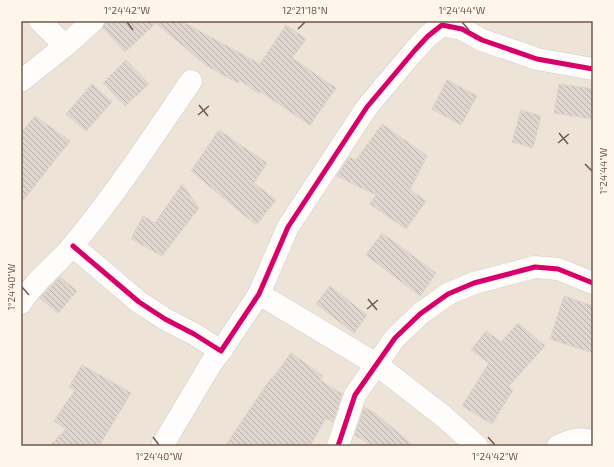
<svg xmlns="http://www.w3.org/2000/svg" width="614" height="467" viewBox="0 0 614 467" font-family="'Exo 2',sans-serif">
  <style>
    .residential { fill: #eee3d7 }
    .building { fill: url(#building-back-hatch); stroke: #ddd3cc }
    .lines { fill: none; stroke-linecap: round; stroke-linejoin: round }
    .minor-casing { stroke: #d2ccc5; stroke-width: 23 }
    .minor { stroke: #fefdfc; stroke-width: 22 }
    .cycleway-casing { stroke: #fef6ea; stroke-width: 8 }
    .cycleway { stroke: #d6006c; stroke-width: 5 }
    .ticks { fill: none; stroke: #71584c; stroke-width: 1.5 }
    .neatline { fill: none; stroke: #71584c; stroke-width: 1.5 }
    .ticks-label { font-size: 10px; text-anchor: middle; fill: #71584c }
  </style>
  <defs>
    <pattern id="building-back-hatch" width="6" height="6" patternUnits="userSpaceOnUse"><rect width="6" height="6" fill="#ded6cf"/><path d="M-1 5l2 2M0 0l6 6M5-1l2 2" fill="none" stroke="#b8b0aa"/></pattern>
  </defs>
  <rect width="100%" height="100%" fill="#f5f0e9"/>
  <!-- residential -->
  <rect class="residential" x="21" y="21" width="572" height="425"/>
  <!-- building -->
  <g class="building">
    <path d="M105 21H181L260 64 286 25 306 39 292 58 336 88 310 125 261 92 259 94 240 80 238 83 207 66 156 23 125 52 103 28Z"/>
    <path d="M126 60 149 84 125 106 103 83Z"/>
    <path d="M447 80 477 96 461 125 432 109Z"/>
    <path d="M92 84 112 102 86 131 66 114Z"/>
    <path d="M559 84 593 89V119L554 113Z"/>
    <path d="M521 110 541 116 533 148 512 142Z"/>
    <path d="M35 116 70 141 21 203V133Z"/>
    <path d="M382 124 427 156 410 190 426 201 406 229 370 204 376 195 337 176 349 157 356 160Z"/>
    <path d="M219 130 267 163 254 183 276 200 256 225 191 171Z"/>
    <path d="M182 184 199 208 162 256 131 239 143 216 155 223Z"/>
    <path d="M382 233 436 273 420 296 366 255Z"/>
    <path d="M60 277 77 291 58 313 40 298Z"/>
    <path d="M330 286 367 315 354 333 316 304Z"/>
    <path d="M564 296 593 306V353L550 339Z"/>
    <path d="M518 323 545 346 508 387 513 390 492 424 462 406 489 363 471 350 486 331 501 342Z"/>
    <path d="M291 353 323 376 320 380 342 394 333 422 326 418 310 446H225L271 378 272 379Z"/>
    <path d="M82 365 131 393 99 446H49L66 429 54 421 75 390 69 387Z"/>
    <path d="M364 407 376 414 414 446H372L355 435Z"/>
  </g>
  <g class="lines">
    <!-- minor casing -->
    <g class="minor-casing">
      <g id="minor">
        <path d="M40 21 65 46"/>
        <path d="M21 81 65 46 93 21"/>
        <path d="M73 246 139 302 165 319 194 334 221 351 259 294 288 227 367 107 415 50 428 36 442 25 462 29 482 40 537 59 593 69"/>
        <path d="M259 294 376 364 443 416 477 446"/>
        <path d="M21 303C34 281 58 264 74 244 116 193 153 137 191 81"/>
        <path d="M162 446 212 362 221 351"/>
        <path d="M338 446 355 395 395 338 420 314 448 294 474 283 535 267 558 269 593 283"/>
        <path d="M558 446C570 441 580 436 593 442"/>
      </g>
    </g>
    <!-- minor -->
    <use href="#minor" class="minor"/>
    <!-- cycleway casing -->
    <g class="cycleway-casing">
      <g id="cycleway">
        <path d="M73 246 139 302 165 319 194 334 221 351 259 294 288 227 367 107 415 50 428 36 442 25 462 29 482 40 537 59 593 69"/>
        <path d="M338 446 355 395 395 338 420 314 448 294 474 283 535 267 558 269 593 283"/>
      </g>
    </g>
    <!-- cycleway -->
    <use href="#cycleway" class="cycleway"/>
  </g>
  <!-- ticks -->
  <path class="ticks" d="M127 22 133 30M462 22 469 30M298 29 305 22M199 105 208 116M198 115 209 106M559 133 568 144M558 143 569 134M585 164 592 171M22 287 29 295M368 299 377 310M367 309 378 300M153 437 159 445M488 437 495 445"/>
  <!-- border -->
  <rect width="614" height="467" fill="none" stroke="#fef6ea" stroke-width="44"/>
  <rect x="22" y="22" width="570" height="423" class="neatline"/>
  <g class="ticks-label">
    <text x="127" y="14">1°24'42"W</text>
    <text x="305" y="14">12°21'18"N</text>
    <text x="462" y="14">1°24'44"W</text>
    <text transform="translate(603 171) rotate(-90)" y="4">1°24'44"W</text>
    <text transform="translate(11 287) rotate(-90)" y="4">1°24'40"W</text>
    <text x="159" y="460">1°24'40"W</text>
    <text x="495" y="460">1°24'42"W</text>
  </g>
</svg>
